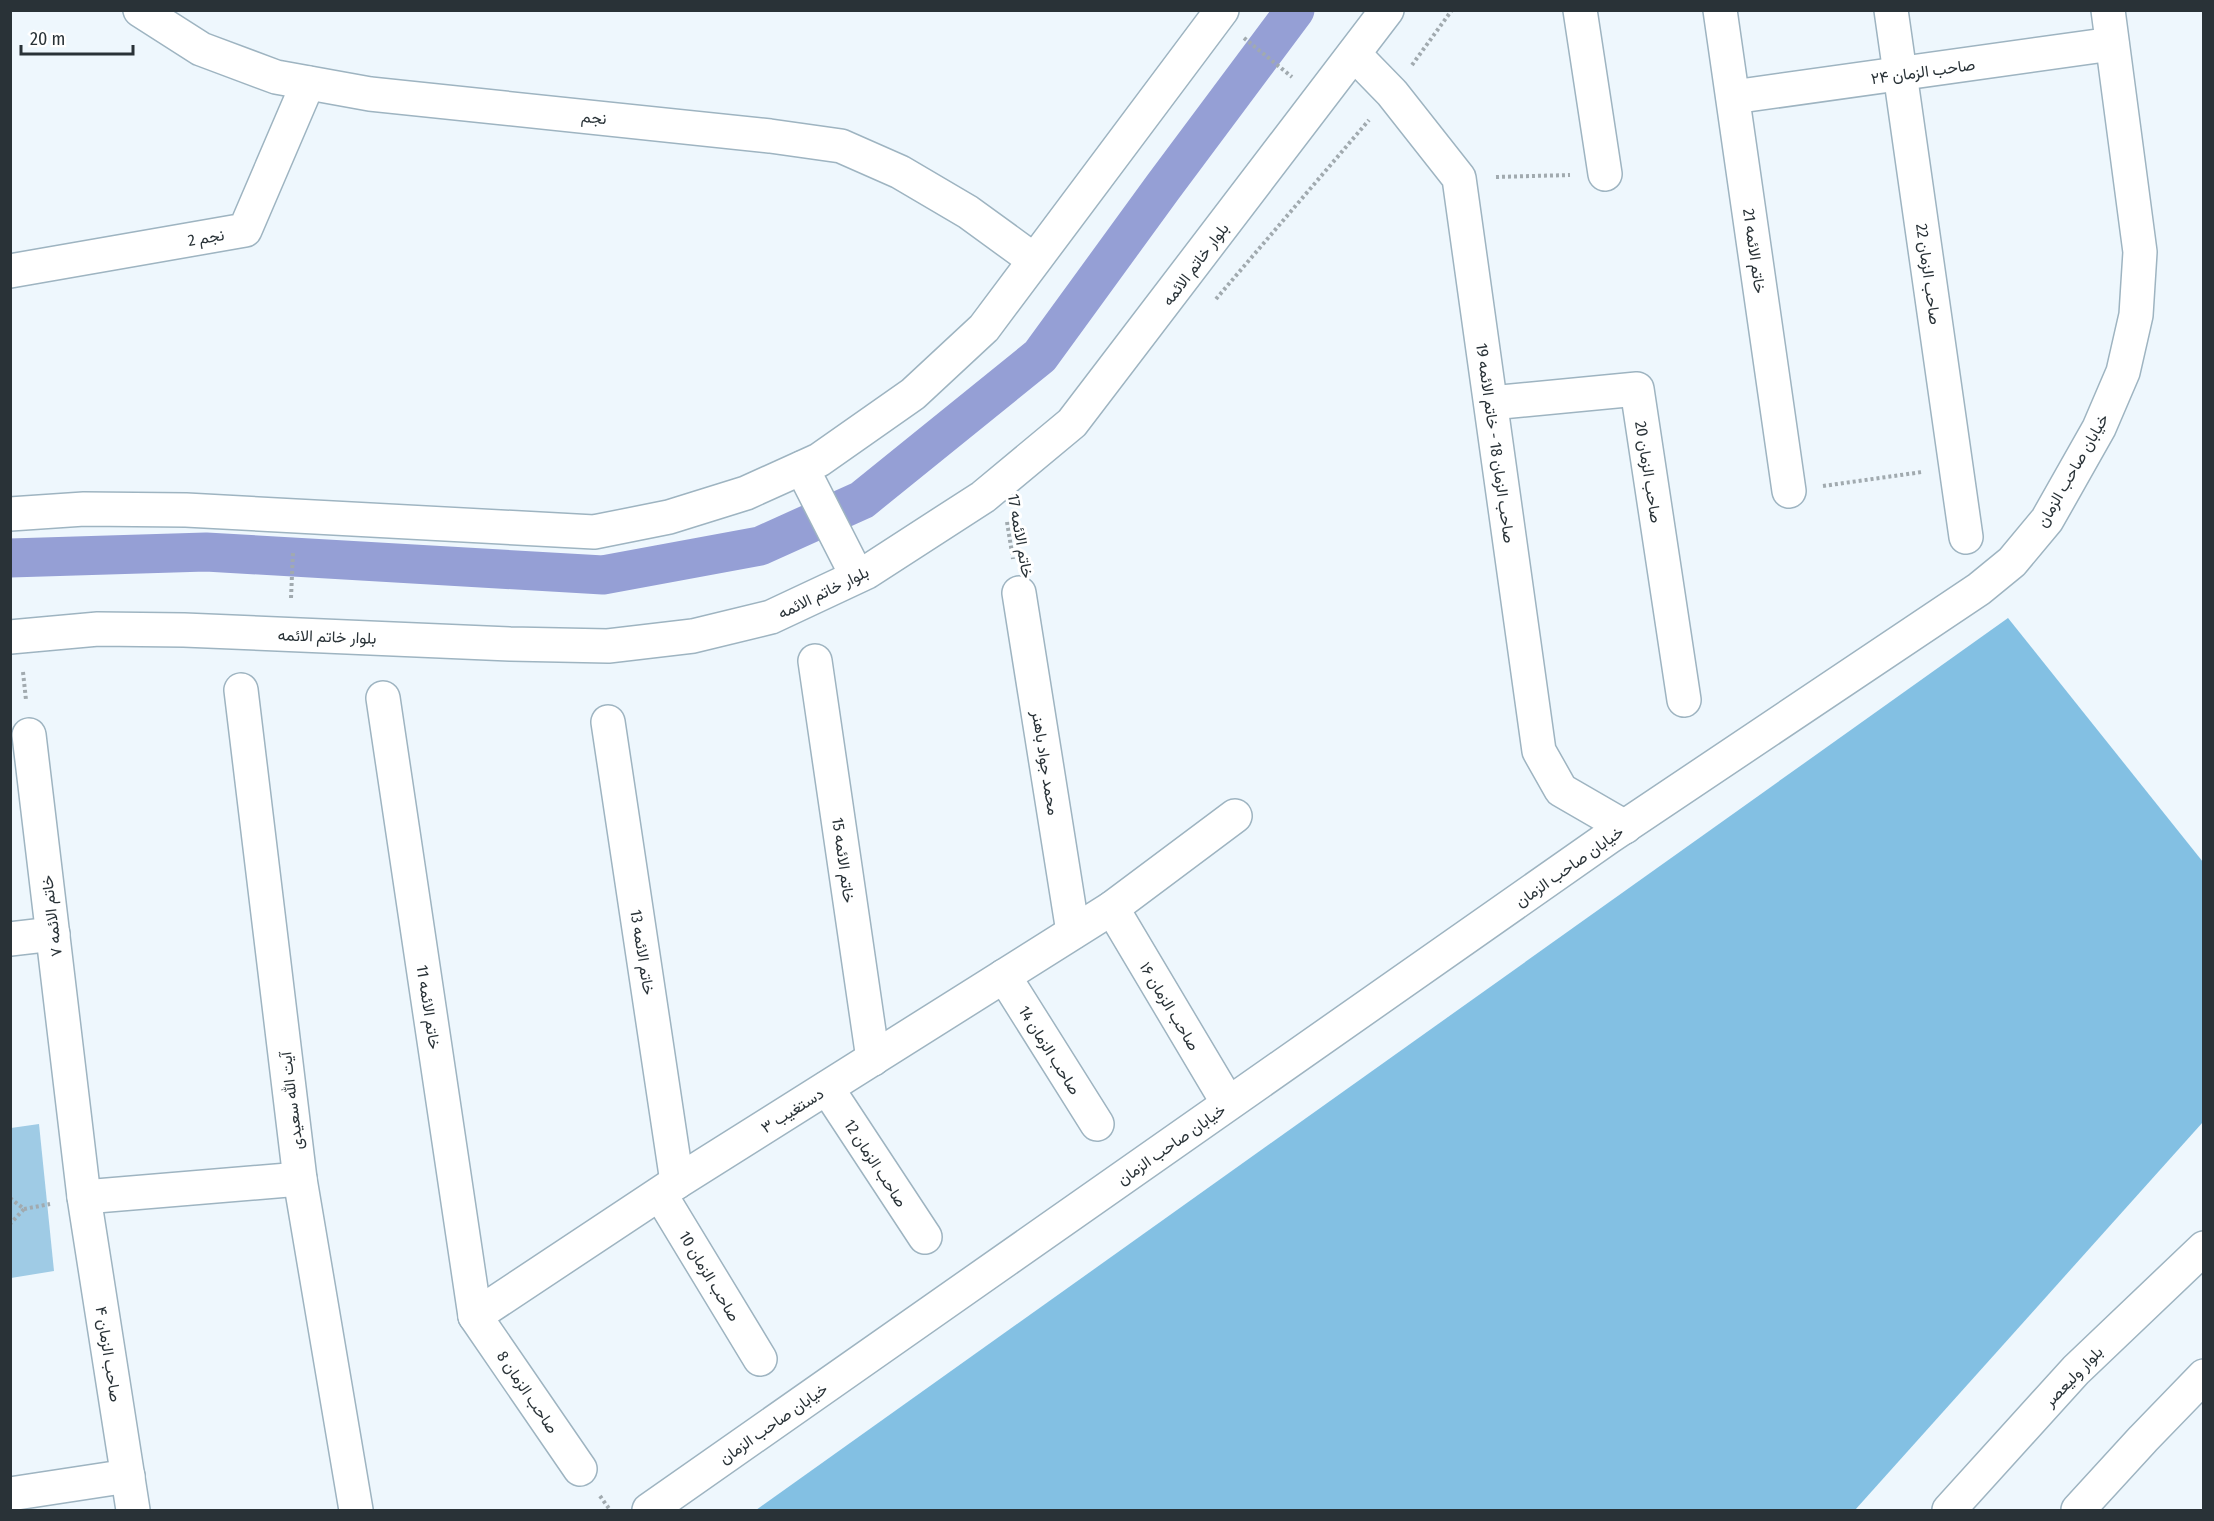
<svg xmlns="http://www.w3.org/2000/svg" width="2214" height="1521" viewBox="0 0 2214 1521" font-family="'Fira Sans Condensed',Vazirmatn,sans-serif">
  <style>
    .green { fill: #9fcbe5 }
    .forest { fill: #83c0e3 }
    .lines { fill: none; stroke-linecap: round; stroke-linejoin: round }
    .canal { stroke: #959fd5; stroke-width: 39 }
    .street-casing { stroke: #9eb4c1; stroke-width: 36 }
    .secondary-casing { stroke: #9eb4c1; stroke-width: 36 }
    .path { stroke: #a1aaaf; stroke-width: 4; stroke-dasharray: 3 3; stroke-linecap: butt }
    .street { stroke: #fff; stroke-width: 33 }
    .secondary { stroke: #fff; stroke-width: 33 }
    .labels { text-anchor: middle; stroke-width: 6; stroke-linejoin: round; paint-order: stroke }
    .street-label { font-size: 16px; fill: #293237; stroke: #fff }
  </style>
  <rect width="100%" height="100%" fill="#eef7fd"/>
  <!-- green -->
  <path class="green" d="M39 1124 54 1271 11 1278V1128Z"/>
  <!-- forest -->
  <path class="forest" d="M2008 618 2203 862V1122L1855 1510H756Z"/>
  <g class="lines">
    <!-- canal -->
    <path class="canal" d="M10 558 206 552 603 575 760 546 862 500 1040 356 1163 187 1295 10"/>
    <!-- street casing -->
    <g class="street-casing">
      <g id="street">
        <path d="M140 10 201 49 276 77 370 94 770 136 841 146 900 172 968 212 1034 260"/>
        <path d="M1580 10 1605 174"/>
        <path d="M1720 10 1789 491"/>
        <path d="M1891 10 1966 537"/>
        <path d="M1354 54 1392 93 1459 178 1539 751 1561 790 1625 827"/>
        <path d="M1733 97 2112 44"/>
        <path d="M10 271 245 230 308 83"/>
        <path d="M1491 403 1637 389 1684 700"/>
        <path d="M1019 593 1073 932"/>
        <path d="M815 661 873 1059"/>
        <path d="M241 690 300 1179 356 1510"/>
        <path d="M383 698 475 1316 580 1469"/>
        <path d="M608 722 677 1182"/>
        <path d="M29 735 84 1197 133 1510"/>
        <path d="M1112 908 1228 1103"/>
        <path d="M10 939 53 934"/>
        <path d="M1004 976 1097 1124"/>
        <path d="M827 1088 925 1237"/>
        <path d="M660 1194 760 1359"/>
        <path d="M84 1197 300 1179"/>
        <path d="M475 1316 677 1182 1112 908 1235 816"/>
        <path d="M10 1494 128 1476"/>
        <path d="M649 1510 1609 837 1979 589 2012 562 2047 520 2099 428 2123 372 2136 315 2140 252 2108 10"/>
      </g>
    </g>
    <!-- secondary casing -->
    <g class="secondary-casing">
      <g id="secondary">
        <path d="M802 468 857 576"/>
        <path d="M10 514 84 509 186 510 594 532 669 517 746 493 819 460 913 394 984 328 1222 10"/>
        <path d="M10 637 98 629 184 630 510 644 608 646 693 636 771 617 867 572 983 497 1072 423 1387 10"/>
        <path d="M1949 1510 2076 1370 2204 1248"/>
        <path d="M2078 1510 2143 1439 2204 1376"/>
      </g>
    </g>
    <!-- path -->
    <g class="path">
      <path d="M1244 38 1292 77"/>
      <path d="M1412 65 1452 10"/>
      <path d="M1496 177 1570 175"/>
      <path d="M1216 299 1369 120"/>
      <path d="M1823 486 1922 472"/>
      <path d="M1007 522 1013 559"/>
      <path d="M291 598 293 552"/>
      <path d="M23 672 26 700"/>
      <path d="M10 1198 24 1209 10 1224"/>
      <path d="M24 1209 50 1204"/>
      <path d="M600 1496 610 1510"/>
    </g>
    <!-- street -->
    <use href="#street" class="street"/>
    <!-- secondary -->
    <use href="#secondary" class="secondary"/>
  </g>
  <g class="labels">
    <!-- street labels -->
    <g class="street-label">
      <text transform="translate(1923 71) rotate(-8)" y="6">صاحب الزمان ۲۴</text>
      <text transform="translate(594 117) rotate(6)" y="6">نجم</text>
      <text transform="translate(206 237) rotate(-10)" y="6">نجم 2</text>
      <text transform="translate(1755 251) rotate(82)" y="6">خاتم الائمه 21</text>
      <text transform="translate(1195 264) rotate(-53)" y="6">بلوار خاتم الائمه</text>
      <text transform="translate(1929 274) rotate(82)" y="6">صاحب الزمان 22</text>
      <text transform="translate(1496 443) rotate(82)" y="6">صاحب الزمان 18 - خاتم الائمه 19</text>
      <text transform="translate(2072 470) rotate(-60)" y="6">خیابان صاحب الزمان</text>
      <text transform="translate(1649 472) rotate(81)" y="6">صاحب الزمان 20</text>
      <text transform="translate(1021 536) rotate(80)" y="6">خاتم الائمه 17</text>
      <text transform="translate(823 592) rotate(-26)" y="6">بلوار خاتم الائمه</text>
      <text transform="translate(327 636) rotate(2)" y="6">بلوار خاتم الائمه</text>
      <text transform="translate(1046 763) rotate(81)" y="6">محمد جواد باهنر</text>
      <text transform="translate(844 860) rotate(82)" y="6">خاتم الائمه 15</text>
      <text transform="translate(1569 866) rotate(-35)" y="6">خیابان صاحب الزمان</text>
      <text transform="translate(51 916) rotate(-97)" y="6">خاتم الائمه ۷</text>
      <text transform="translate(643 952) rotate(81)" y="6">خاتم الائمه 13</text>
      <text transform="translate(1170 1006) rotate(59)" y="6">صاحب الزمان ۱۶</text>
      <text transform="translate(429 1007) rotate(81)" y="6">خاتم الائمه 11</text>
      <text transform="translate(1050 1050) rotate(58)" y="6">صاحب الزمان 14</text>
      <text transform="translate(291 1101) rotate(-97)" y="6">آیت الله سعیدی</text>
      <text transform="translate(792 1110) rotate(-32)" y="6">دستغیب ۳</text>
      <text transform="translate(1171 1144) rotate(-35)" y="6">خیابان صاحب الزمان</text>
      <text transform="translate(876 1163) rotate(57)" y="6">صاحب الزمان 12</text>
      <text transform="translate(710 1276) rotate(59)" y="6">صاحب الزمان 10</text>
      <text transform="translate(109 1354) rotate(81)" y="6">صاحب الزمان ۴</text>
      <text transform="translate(2073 1376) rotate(-46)" y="6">بلوار ولیعصر</text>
      <text transform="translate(528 1392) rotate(56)" y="6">صاحب الزمان 8</text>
      <text transform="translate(773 1423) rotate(-35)" y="6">خیابان صاحب الزمان</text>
    </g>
  </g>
  <!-- border -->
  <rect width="2214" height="1521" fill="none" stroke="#293237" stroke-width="24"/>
  <!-- scale -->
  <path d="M21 45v9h112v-9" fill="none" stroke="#293237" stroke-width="3"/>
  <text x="30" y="45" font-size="18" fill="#293237" stroke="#ffffff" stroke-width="4.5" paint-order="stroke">20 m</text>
</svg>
